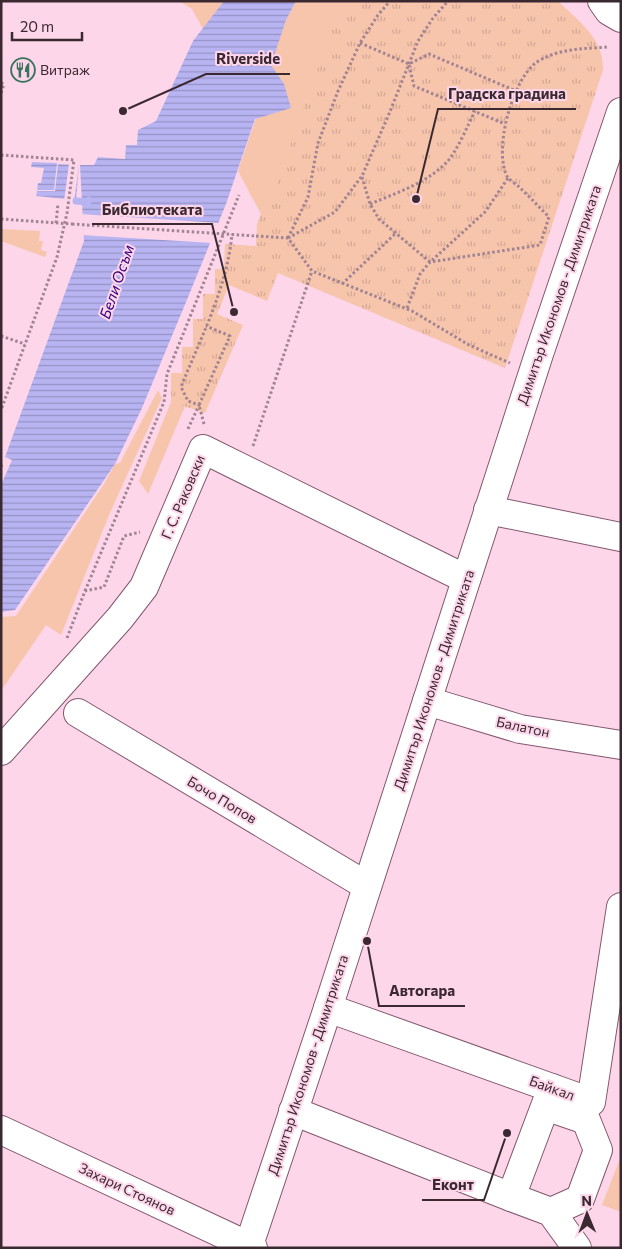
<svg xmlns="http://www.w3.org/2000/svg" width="622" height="1249" viewBox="0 0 622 1249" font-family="Commissioner,sans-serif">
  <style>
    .grass { fill: #f7c4ac }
    .park { fill: url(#park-tufts) }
    .water { fill: url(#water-rules) }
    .pier { fill: #fed6ea }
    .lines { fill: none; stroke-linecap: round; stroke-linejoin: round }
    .stream { stroke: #b8b4f2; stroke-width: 7 }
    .minor-casing { stroke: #82586e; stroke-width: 30 }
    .path { stroke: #a18492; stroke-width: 3; stroke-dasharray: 2.5 2.5; stroke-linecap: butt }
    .minor { stroke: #fff; stroke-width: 28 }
    .path-bridge { stroke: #a18492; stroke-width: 3; stroke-dasharray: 2.5 2.5; stroke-linecap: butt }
    .labels { text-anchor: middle; stroke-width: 4; stroke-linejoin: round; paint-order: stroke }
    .poi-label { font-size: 14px; fill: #3b2932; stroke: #fed6ea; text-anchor: start }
    .street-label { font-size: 14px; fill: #3b2932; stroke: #fed6ea }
    .water-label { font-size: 15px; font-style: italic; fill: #30007d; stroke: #fed6ea }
    .leader { fill: none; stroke: #3b2932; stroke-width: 2 }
    .callout-dot { fill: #3b2932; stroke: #fed6ea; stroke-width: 2 }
    .callout-label { font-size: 15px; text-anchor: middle; font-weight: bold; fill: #3b2932; stroke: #fed6ea; stroke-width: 4; stroke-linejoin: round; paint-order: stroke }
  </style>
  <defs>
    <pattern id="park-tufts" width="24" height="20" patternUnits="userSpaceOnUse" patternTransform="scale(1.25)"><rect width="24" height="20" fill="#f7c4ac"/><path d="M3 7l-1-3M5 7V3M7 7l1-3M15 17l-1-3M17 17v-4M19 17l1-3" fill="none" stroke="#d5a894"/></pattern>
    <pattern id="water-rules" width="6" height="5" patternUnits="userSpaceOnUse" patternTransform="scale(1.25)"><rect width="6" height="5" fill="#b8b4f2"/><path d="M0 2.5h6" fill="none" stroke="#9792c5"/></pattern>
  </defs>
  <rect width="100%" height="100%" fill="#fed6ea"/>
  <!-- grass -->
  <g class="grass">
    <path d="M179 1H224L203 29 192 9Z"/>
    <path d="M296 1H382L277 224 257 225 261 214 238 171 273 68 270 65 286 20Z"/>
    <path d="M1 229 40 231 39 241H43L41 250 47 252 45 257 1 241Z"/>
    <path d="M158 390 162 398 109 515 61 635 46 625 1 691V617L16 616 104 484 115 464 120 463Z"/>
    <path d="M171 402 185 406 148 494 139 481Z"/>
    <path d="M621 1156V1212L602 1205Z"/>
  </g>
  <!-- park -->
  <path class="park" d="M354 1H558C579 22 604 38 603 70L505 368 278 273 267 301 229 285 217 314 243 325 205 413 171 402V373H182V347H193V319H203V294H215V269H224L225 244 256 246 257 225 261 214 267 211 336 17Z"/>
  <!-- water -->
  <g class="water">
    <path d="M224 1H296L286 20 271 65 284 84 291 108 255 119 226 204 191 290 142 408 115 464 15 610 1 612V485L12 460 5 457 84 241 80 165H94L98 157 125 159 126 145H137L138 130 156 121 193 41Z"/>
    <path d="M32 162 57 163 54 190H37L38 183H41L44 168 31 167Z"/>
    <path d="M58 164 79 165 76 200 36 196 37 191H55Z"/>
  </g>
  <!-- pier -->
  <g class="pier">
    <path d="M69 164 79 165 74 202 64 201Z"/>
    <path d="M80 214 220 223 212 243 81 235Z"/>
  </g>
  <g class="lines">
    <!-- stream -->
    <path class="stream" d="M76 201 88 202 89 200"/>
    <!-- minor casing -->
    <g class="minor-casing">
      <g id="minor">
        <path d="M602 1 609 11 621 18"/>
        <path d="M488 510 621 537"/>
        <path d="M427 701 520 729 621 745"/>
        <path d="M78 713 367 886"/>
        <path d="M1 751 120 618 144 587 203 449 466 579"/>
        <path d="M328 1008 591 1102 621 907"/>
        <path d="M293 1111 511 1197 552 1088"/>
        <path d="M1 1130 253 1248"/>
        <path d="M511 1197 551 1212 577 1248"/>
        <path d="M551 1212 580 1199 598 1150 586 1120 551 1108"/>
        <path d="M248 1248 328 1008 539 354 621 112"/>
      </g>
    </g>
    <!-- path -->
    <g class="path">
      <path d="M360 43 409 64 429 54 516 91"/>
      <path d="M409 65 414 86 505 124"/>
      <path d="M1 83 4 84 1 93"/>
      <path d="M1 155 74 160 67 213 57 257 1 410"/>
      <path d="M362 177 370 204 379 219 430 262 485 212 508 178"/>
      <path d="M370 204C396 193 427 183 447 162 457 151 468 125 475 111"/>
      <path d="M1 219 72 224"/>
      <path d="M56 223 58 204"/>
      <path d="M256 236 288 238 312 271 412 311 469 345 510 363"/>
      <path d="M288 238 335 212 362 176 389 114 418 41 433 18 448 1"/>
      <path d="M288 238 308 197 318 143 338 91 360 43 378 15 390 1"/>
      <path d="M342 284 395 234"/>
      <path d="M407 308 420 274 430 262 540 245 549 217C538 206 528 195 517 185 514 183 510 180 508 178 492 151 513 78 537 62 559 48 583 49 607 47"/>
      <path d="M1 336 25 344"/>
      <path d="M204 424 199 405 230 336 206 326"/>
      <path d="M188 429 199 405 188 401 181 387C201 337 227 288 232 234"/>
      <path d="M253 446 312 271"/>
      <path d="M1 467 2 464"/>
      <path d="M85 591 164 402 167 374 239 195"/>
      <path d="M67 638 85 591 104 587 124 536 140 532"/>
    </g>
    <!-- minor -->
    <use href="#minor" class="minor"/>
    <!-- path-bridge -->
    <path class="path-bridge" d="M72 224 256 236"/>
  </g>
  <!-- icons -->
  <defs>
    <g id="restaurant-ring" transform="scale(1.25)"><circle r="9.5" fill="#fed6ea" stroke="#38735d" stroke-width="1.5"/><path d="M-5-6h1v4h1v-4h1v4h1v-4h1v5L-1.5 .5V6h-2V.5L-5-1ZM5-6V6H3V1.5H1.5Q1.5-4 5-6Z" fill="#38735d"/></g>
  </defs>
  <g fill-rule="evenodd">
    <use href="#restaurant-ring" x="23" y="70"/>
  </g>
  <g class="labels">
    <!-- poi labels -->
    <g class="poi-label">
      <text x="40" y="75">Витраж</text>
    </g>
    <!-- street labels -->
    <g class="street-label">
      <text transform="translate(559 295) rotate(-71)" y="5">Димитър Икономов - Димитриката</text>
      <text transform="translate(183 497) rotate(-67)" y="5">Г. С. Раковски</text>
      <text transform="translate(434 680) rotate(-72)" y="5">Димитър Икономов - Димитриката</text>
      <text transform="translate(523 727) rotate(12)" y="5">Балатон</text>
      <text transform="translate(222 800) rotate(31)" y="5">Бочо Попов</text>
      <text transform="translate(308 1065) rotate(-72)" y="5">Димитър Икономов - Димитриката</text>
      <text transform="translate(552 1088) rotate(20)" y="5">Байкал</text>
      <text transform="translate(127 1189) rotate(25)" y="5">Захари Стоянов</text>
    </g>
    <!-- water labels -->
    <g class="water-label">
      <text transform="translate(117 282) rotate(-71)" y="5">Бели Осъм</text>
    </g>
  </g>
  <!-- callouts -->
  <path class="leader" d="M123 111L206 74H290M416 199L438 109H576M234 312L212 224H92M367 941L379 1006H465M507 1133L484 1200H422"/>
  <g class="callout-dot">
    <circle cx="123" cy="111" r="5"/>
    <circle cx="416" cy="199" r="5"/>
    <circle cx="234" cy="312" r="5"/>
    <circle cx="367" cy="941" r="5"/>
    <circle cx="507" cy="1133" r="5"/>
  </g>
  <g class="callout-label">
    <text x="248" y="64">Riverside</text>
    <text x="507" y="99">Градска градина</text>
    <text x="152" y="215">Библиотеката</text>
    <text x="422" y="996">Автогара</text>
    <text x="453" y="1190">Еконт</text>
  </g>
  <!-- border -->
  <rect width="622" height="1249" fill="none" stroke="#3b2932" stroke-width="5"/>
  <!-- north arrow -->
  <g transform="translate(587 1214) rotate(359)" stroke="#fed6ea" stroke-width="4" paint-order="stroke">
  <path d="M0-4L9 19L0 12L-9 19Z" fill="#3b2932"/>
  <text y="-8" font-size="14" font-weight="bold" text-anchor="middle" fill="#3b2932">N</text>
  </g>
  <!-- scale -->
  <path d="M12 32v8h70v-8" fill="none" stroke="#3b2932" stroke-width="2.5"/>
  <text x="20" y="32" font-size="15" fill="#3b2932" stroke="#fed6ea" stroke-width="4" paint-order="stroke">20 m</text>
</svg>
